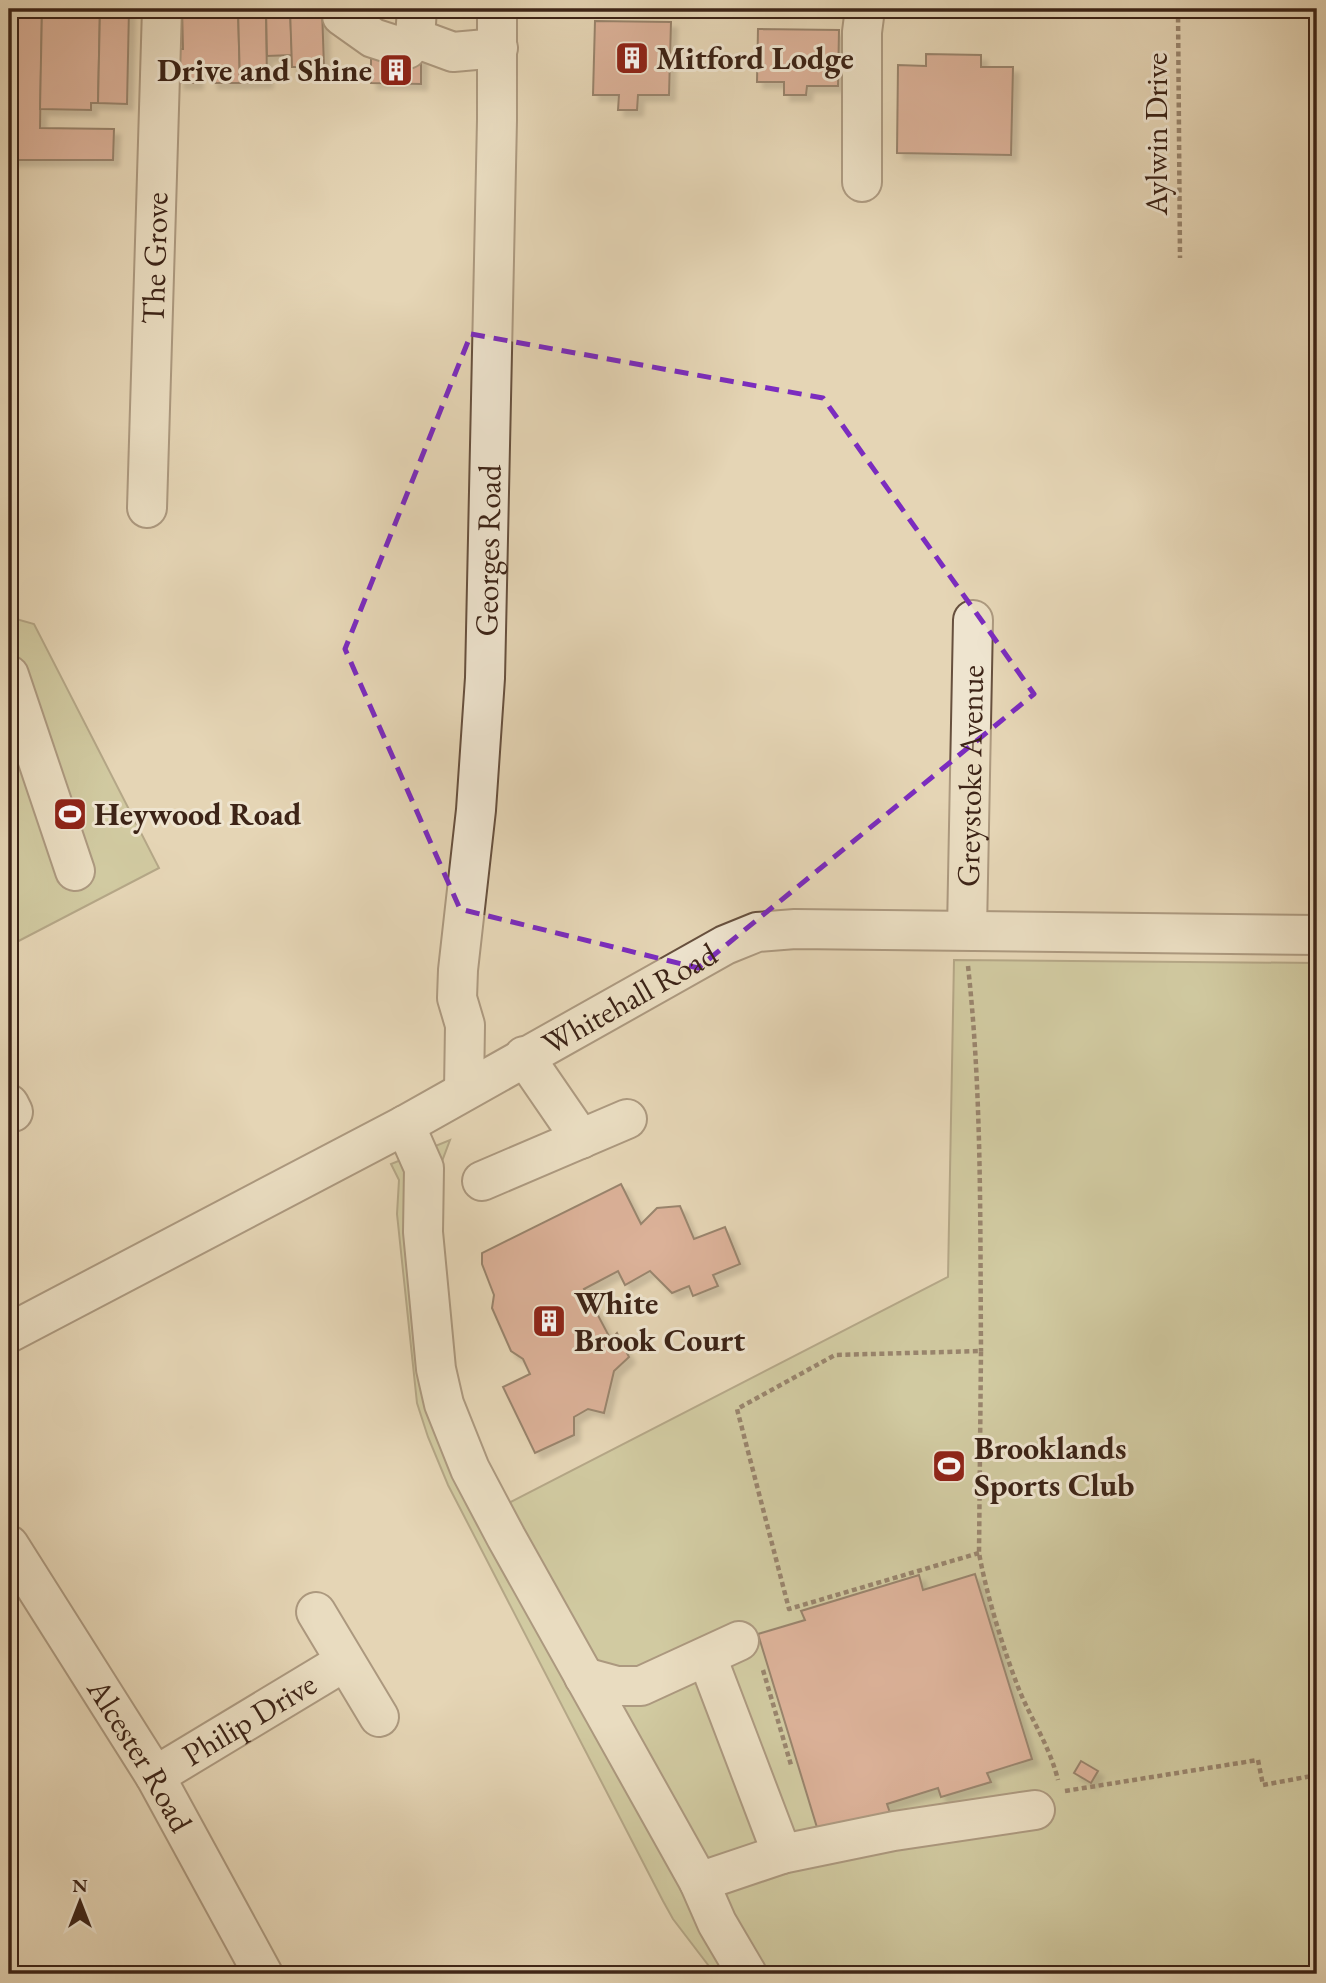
<svg xmlns="http://www.w3.org/2000/svg" width="1326" height="1983" viewBox="0 0 1326 1983" font-family="'EB Garamond',serif">
  <style>
    .green { fill: #b8bc8b; stroke: #7a7051; stroke-width: 2 }
    .building { fill: #ce8576; stroke: #3d2417; stroke-width: 2; filter: url(#shadow) }
    .lines { fill: none; stroke-linecap: round; stroke-linejoin: round }
    .minor-casing { stroke: #67503e; stroke-width: 42 }
    .path { stroke: #3d2417; stroke-width: 4.5; stroke-dasharray: 5 3.5; stroke-linecap: butt }
    .minor { stroke: #eee4cf; stroke-width: 38 }
    .marked { fill: none; stroke: #7b2cbf; stroke-width: 5; stroke-dasharray: 14 9; stroke-linejoin: round }
    .labels { text-anchor: middle; stroke-width: 6; stroke-linejoin: round; paint-order: stroke }
    .poi-label { font-size: 32px; font-weight: bold; fill: #3d2417; stroke: #eee4cf; text-anchor: start }
    .street-label { font-size: 32px; fill: #3d2417; stroke: #eee4cf }
  </style>
  <defs>
    <filter id="shadow"><feDropShadow dx="6" dy="6" stdDeviation="2" flood-color="#0004"/></filter>
  </defs>
  <rect width="100%" height="100%" fill="#e5d5b5"/>
  <filter id="stains"><feTurbulence type="fractalNoise" baseFrequency=".00286" numOctaves="4"/><feColorMatrix values="0 0 0 0 .2 0 0 0 0 .09 0 0 0 0 .02 0 0 0 .5 -.17"/></filter>
  <radialGradient id="worn" r=".72"><stop offset=".6" stop-color="#630" stop-opacity="0"/><stop offset="1" stop-color="#630" stop-opacity=".3"/></radialGradient>
  <!-- green -->
  <g class="green">
    <path d="M9 617 34 624 159 868 9 946Z"/>
    <path d="M954 960 1317 963V1974H715L673 1919 663 1901 448 1485 428 1437 417 1403 397 1214 399 1180 391 1164 450 1140 438 1172 447 1361 505 1505 948 1277Z"/>
  </g>
  <!-- building -->
  <g class="building">
    <path d="M9 9H42L40 128 114 129 113 160H9V65H17V46H9Z"/>
    <path d="M42 9H100L98 103H91V110L40 109Z"/>
    <path d="M100 9H129L127 104 98 103Z"/>
    <path d="M182 9H238L240 83H212L211 69H197V83H178V49H183Z"/>
    <path d="M238 9H266L267 82 240 83Z"/>
    <path d="M266 9H290L292 55 267 56Z"/>
    <path d="M290 9H322L324 67H292Z"/>
    <path d="M595 21 671 22 669 95H638L637 110H618L619 95H593Z"/>
    <path d="M758 29 839 30 838 86H807L806 95H784V82H757Z"/>
    <path d="M926 54 981 55V67H1013L1011 155 897 153 898 65 926 66Z"/>
    <path d="M371 57H421V84L371 83Z"/>
    <path d="M621 1184 641 1224 657 1208 680 1206 694 1239 725 1227 740 1264 713 1275 718 1286 693 1296 689 1286 672 1293 650 1271 625 1285 618 1271 584 1289 611 1340 617 1333 629 1357 614 1371 604 1413 588 1409 574 1417V1435L535 1453 503 1387 530 1374 523 1359 511 1351 492 1308 494 1295 482 1264V1253Z"/>
    <path d="M975 1574 1032 1759 987 1773 991 1782 941 1797 938 1788 887 1804 890 1813 819 1834 758 1634 805 1620 801 1611 919 1575 923 1590Z"/>
    <path d="M1081 1761 1098 1771 1091 1783 1074 1773Z"/>
  </g>
  <g class="lines">
    <!-- minor casing -->
    <g class="minor-casing">
      <g id="minor">
        <path d="M342 9V16L373 38 407 49 415 38 417 9"/>
        <path d="M415 38 453 52 498 48"/>
        <path d="M862 182V32L865 9"/>
        <path id="s1" d="M147 508 162 9"/>
        <path d="M9 675 75 871"/>
        <path id="s2" d="M967 930 973 620"/>
        <path d="M524 1056 581 1139"/>
        <path id="s3" d="M464 1090 465 1025 457 998 458 970 476 810 485 678 497 120V9"/>
        <path d="M9 1104 13 1112"/>
        <path d="M405 1125 424 1168 423 1232 436 1369 444 1404 470 1469 506 1537 699 1882 782 1854 707 1657"/>
        <path d="M482 1181 627 1119"/>
        <path id="s4" d="M9 1333 405 1125 725 945 757 932 795 929 1317 935"/>
        <path id="s5" d="M9 1545 155 1776 263 1974"/>
        <path d="M316 1612 379 1717"/>
        <path d="M584 1677 617 1686H641L739 1641"/>
        <path id="s6" d="M155 1776 344 1662"/>
        <path d="M782 1854 894 1831 1035 1810"/>
        <path d="M699 1882 717 1923 747 1974"/>
      </g>
    </g>
    <!-- path -->
    <g class="path">
      <path d="M1178 9 1180 258"/>
      <path d="M968 966C982 1094 980 1222 981 1351"/>
      <path d="M979 1553 789 1609 737 1409 835 1355 981 1351 979 1553C986 1593 1003 1648 1018 1687 1031 1720 1049 1744 1058 1780"/>
      <path d="M763 1670 791 1765"/>
      <path d="M1065 1791 1258 1760 1263 1785 1317 1775"/>
    </g>
    <!-- minor -->
    <use href="#minor" class="minor"/>
  </g>
  <!-- marked area -->
  <path d="M0 0H1326V1983H0ZM471 334 823 398 1034 694 698 968 460 909 345 649Z" fill="#e5d5b5" fill-opacity=".55" fill-rule="evenodd"/>
  <path class="marked" d="M471 334 823 398 1034 694 698 968 460 909 345 649Z"/>
  <!-- icons -->
  <defs>
    <g id="building-square" transform="scale(1.75)"><rect x="-9" y="-9" width="18" height="18" rx="4" fill="#8f2418" stroke="#eee4cf"/><path d="M-4-6H4V6H1V3H-1V6H-4ZM-2.5-4.3h1.7v1.8h-1.7ZM.8-4.3h1.7v1.8H.8ZM-2.5-1h1.7V.8h-1.7ZM.8-1h1.7V.8H.8Z" fill="#fff"/></g>
    <g id="stadium-square" transform="scale(1.75)"><rect x="-9" y="-9" width="18" height="18" rx="4" fill="#8f2418" stroke="#eee4cf"/><path d="M0-5a6.5 5 0 1 0 0 10a6.5 5 0 1 0 0-10ZM-3.5-1.8h7v3.6h-7Z" fill="#fff"/></g>
  </defs>
  <g fill-rule="evenodd">
    <use href="#building-square" x="632" y="58"/>
    <use href="#building-square" x="396" y="70"/>
    <use href="#stadium-square" x="70" y="814"/>
    <use href="#building-square" x="549" y="1321"/>
    <use href="#stadium-square" x="949" y="1466"/>
  </g>
  <g class="labels">
    <!-- poi labels -->
    <g class="poi-label">
      <text x="656" y="69">Mitford Lodge</text>
      <text x="372" y="81" text-anchor="end">Drive and Shine</text>
      <text x="94" y="825">Heywood Road</text>
      <text x="574" y="1314">White<tspan x="574" dy="37">Brook Court</tspan></text>
      <text x="974" y="1459">Brooklands<tspan x="974" dy="37">Sports Club</tspan></text>
    </g>
    <!-- street labels -->
    <g class="street-label">
      <text transform="translate(1156 134) rotate(-90)" y="11">Aylwin Drive</text>
      <text dy="11" stroke="none"><textPath href="#s1" startOffset="250">The Grove</textPath></text>
      <text dy="11" stroke="none"><textPath href="#s3" startOffset="542">Georges Road</textPath></text>
      <text dy="11" stroke="none"><textPath href="#s2" startOffset="154">Greystoke Avenue</textPath></text>
      <text dy="11" stroke="none"><textPath href="#s4" startOffset="705">Whitehall Road</textPath></text>
      <text dy="11" stroke="none"><textPath href="#s6" startOffset="110">Philip Drive</textPath></text>
      <text dy="11" stroke="none"><textPath href="#s5" startOffset="248">Alcester Road</textPath></text>
    </g>
  </g>
  <!-- margin -->
  <rect width="1326" height="1983" fill="none" stroke="#e5d5b5" stroke-width="35"/>
  <rect x="10" y="10" width="1305" height="1962" fill="none" stroke="#3d2417" stroke-width="3.5"/>
  <rect x="18" y="18" width="1291" height="1948" fill="none" stroke="#3d2417" stroke-width="2"/>
  <!-- north arrow -->
  <g transform="translate(80 1902)" stroke="#eee4cf" stroke-width="5" paint-order="stroke">
  <path d="M0-5L12 26L0 18L-12 26Z" fill="#3d2417"/>
  <text y="-10" font-size="19" font-weight="bold" text-anchor="middle" fill="#3d2417">N</text>
  </g>
  <rect width="100%" height="100%" filter="url(#stains)"/>
  <rect width="100%" height="100%" fill="url(#worn)"/>
</svg>
